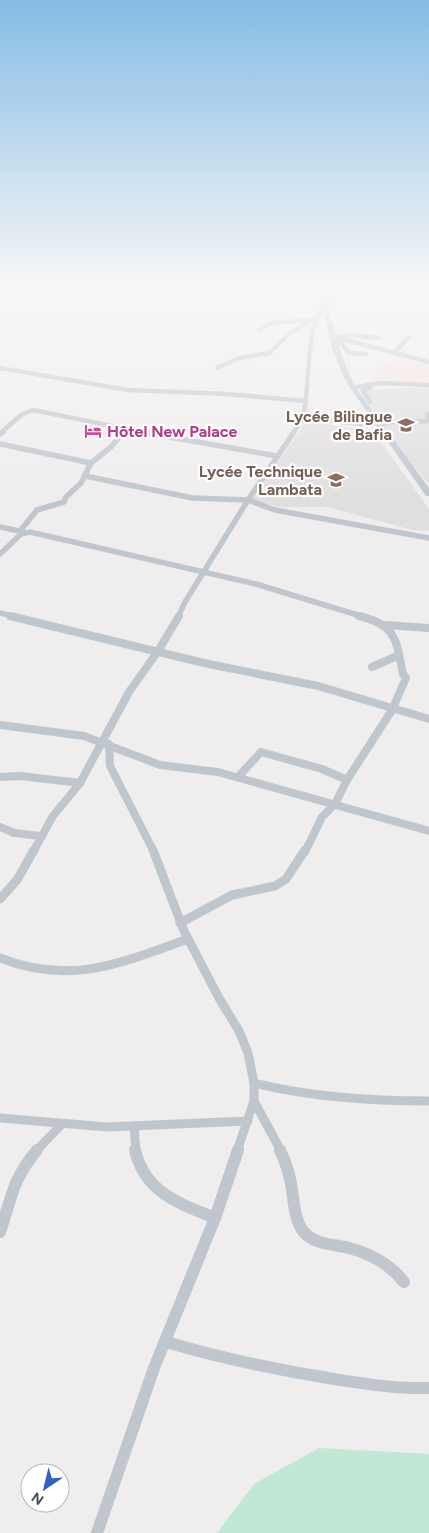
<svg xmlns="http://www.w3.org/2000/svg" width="429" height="1533" viewBox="0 0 429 1533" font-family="Figtree,sans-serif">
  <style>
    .education { fill: #e0dede }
    .medical { fill: #f7e3df }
    .green { fill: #c0e8d4 }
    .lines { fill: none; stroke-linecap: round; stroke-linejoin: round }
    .minor-far4 { stroke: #bfc6cd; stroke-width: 4.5 }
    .minor-far3 { stroke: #bfc6cd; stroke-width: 5.5 }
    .minor-far2 { stroke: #bfc6cd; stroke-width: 8 }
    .minor-far1 { stroke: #bfc6cd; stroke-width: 9 }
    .minor { stroke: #bfc6cd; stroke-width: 12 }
    .secondary { fill: #bfc6d1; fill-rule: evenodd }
    .labels { text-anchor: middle; stroke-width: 4.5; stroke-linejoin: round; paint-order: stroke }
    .far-education-label { font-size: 16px; font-weight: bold; fill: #785e54; stroke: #fff; text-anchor: end }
    .far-hotel-label { font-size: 16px; font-weight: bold; fill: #b23c85; stroke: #fff; text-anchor: start }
  </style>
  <rect width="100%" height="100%" fill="#efeded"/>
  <!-- education -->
  <g class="education">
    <path d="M429 387V484L407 459 359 390Z"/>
    <path d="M307 421 374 432 429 509V531L412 530 328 507H278L251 500Z"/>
  </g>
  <!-- medical -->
  <path class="medical" d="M400 358 429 366V381L369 380 379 366Z"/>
  <!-- green -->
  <path class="green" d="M319 1448 429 1454V1533H217L254 1484Z"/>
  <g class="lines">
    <!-- minor-far4 -->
    <g class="minor-far4">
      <path d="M259 330 272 323 308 320"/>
      <path d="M331 336 429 362"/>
      <path d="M395 352 408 338"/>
      <path d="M366 354 349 353 337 338 349 335 379 338"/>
      <path d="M0 368 128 390 227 394 305 401"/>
      <path d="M217 368 239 358 270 353 290 333 318 316"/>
      <path d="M353 388 379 383 429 385"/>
      <path d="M370 402 363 391 371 387"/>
      <path d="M303 418 361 424 428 421 427 414H429"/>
      <path d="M1 433 21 415 33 410 147 433"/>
      <path d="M122 433 125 429"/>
      <path d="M293 433C296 428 302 422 303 416 311 385 304 332 324 306 331 298 341 293 350 288"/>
    </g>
    <!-- minor-far3 -->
    <g class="minor-far3">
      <path d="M141 432 277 456"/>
      <path d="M0 434 3 432"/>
      <path d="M0 444 91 463 111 447 123 432"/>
      <path d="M85 476 193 498 248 500 275 510 429 538"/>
      <path d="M0 527 24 532"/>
      <path d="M20 531 37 510 64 502 66 497 81 483 91 463"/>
      <path d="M0 554 21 534 30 532 256 584 364 617"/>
      <path d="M0 613 16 617"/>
      <path d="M178 617 185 602 248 500 294 432"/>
    </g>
    <!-- minor-far2 -->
    <g class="minor-far2">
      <path d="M10 616 204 663 318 686 429 719"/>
      <path d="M386 625 429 628"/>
      <path d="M372 667 399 655"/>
      <path d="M0 725 84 736 160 765 218 772 429 831"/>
      <path d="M109 744 110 766 154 852"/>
      <path d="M0 777 20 776 80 783"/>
      <path d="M238 777 261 752 322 769 347 780"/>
      <path d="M0 827 14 833 40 836"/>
      <path d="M33 852 53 816 80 783 129 692 158 651 179 616"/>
      <path d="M305 852 322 817 335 804 347 780 392 710 406 678 403 674C396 640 397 625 359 616"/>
    </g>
    <!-- minor-far1 -->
    <g class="minor-far1">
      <path d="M153 850 184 931 219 998 239 1031 248 1053 254 1083V1101L237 1151"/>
      <path d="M0 899 17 880 34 850"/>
      <path d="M180 923 232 895 275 886 286 879 305 850"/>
      <path d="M0 958C70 986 121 963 188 939"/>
      <path d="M254 1083C312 1097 370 1101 429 1101"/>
      <path d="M254 1101 281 1151"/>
      <path d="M0 1118 107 1127 248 1121"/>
      <path d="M134 1126 136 1151"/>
      <path d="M36 1151 61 1125"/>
    </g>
    <!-- minor -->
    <g class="minor">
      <path d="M135 1150C145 1193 179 1203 215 1218"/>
      <path d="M280 1150C284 1159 288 1169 290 1179 294 1195 293 1218 303 1231 314 1245 334 1244 349 1248 372 1254 390 1264 404 1282"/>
      <path d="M0 1232C12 1197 12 1180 37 1150"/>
      <path d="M166 1342C221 1358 277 1370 334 1379 366 1384 397 1389 429 1388"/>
      <path d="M97 1533 154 1368 215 1218 238 1150"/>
    </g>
    <!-- secondary -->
    <path class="secondary" d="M317 288H323C333 322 339 356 356 388L429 488V496H426L351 389 343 375 333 351Z"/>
  </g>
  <!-- sky -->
  <linearGradient id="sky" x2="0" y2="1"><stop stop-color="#85bce5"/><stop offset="0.57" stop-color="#f8f7f7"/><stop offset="1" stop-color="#f8f7f7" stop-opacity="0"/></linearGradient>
  <rect width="429" height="503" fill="url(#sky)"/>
  <!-- icons -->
  <defs>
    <g id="school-bare" transform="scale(1.35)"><path d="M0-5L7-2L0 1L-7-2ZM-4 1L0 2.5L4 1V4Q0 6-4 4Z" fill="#8d6e63" stroke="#fff" stroke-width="2.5" paint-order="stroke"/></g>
    <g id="hotel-bare" transform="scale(1.35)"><path d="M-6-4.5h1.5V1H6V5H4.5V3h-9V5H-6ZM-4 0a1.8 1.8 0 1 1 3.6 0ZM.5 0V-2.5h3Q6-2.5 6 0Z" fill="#d1479c" stroke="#fff" stroke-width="2.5" paint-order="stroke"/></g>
  </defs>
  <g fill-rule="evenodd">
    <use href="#school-bare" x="406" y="425"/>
    <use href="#hotel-bare" x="93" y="431"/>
    <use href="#school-bare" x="336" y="480"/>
  </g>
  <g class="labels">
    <!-- far-education labels -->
    <g class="far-education-label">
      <text x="392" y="422">Lycée Bilingue<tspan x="392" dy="18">de Bafia</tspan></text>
      <text x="322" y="477">Lycée Technique<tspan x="322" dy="18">Lambata</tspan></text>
    </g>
    <!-- far-hotel labels -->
    <g class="far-hotel-label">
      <text x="107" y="437">Hôtel New Palace</text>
    </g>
  </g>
  <!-- north arrow -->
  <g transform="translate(45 1488) rotate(215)"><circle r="24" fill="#ffffff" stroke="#b5b8bc"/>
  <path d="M0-4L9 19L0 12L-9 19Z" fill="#2f62c7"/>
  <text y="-8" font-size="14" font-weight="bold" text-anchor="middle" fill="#474e57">N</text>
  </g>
</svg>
